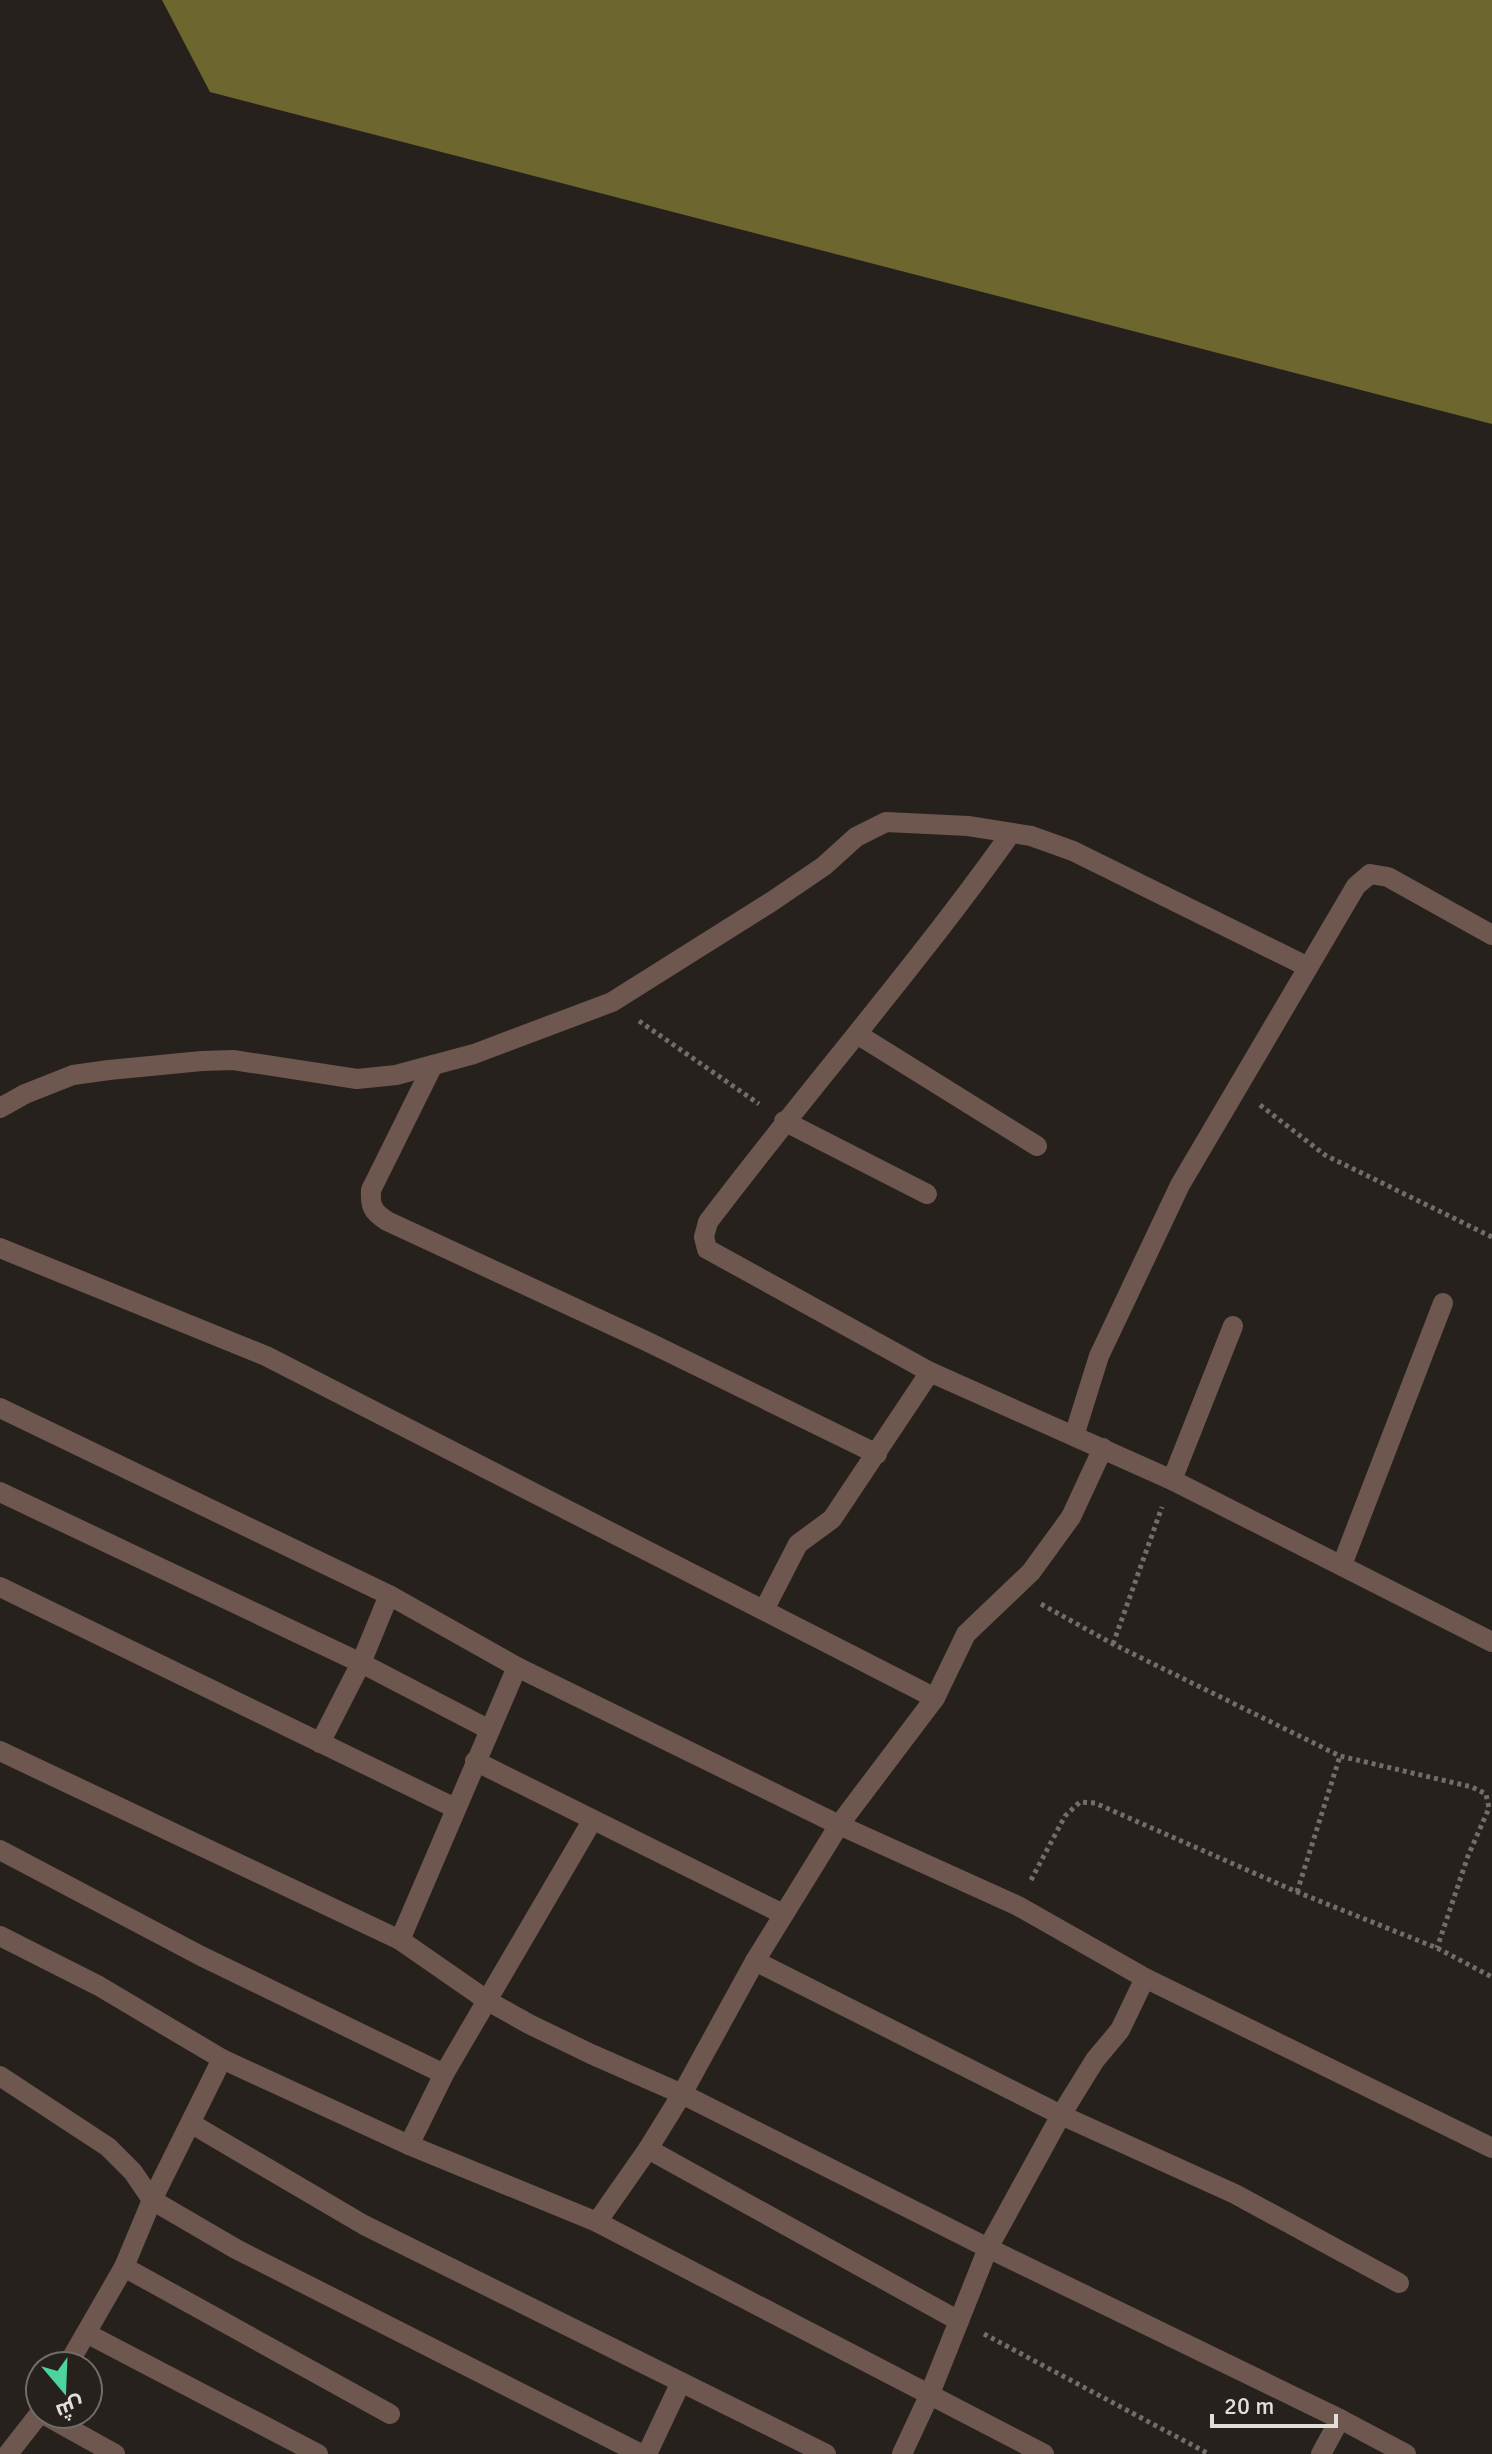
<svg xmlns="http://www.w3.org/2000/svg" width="1492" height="2454" viewBox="0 0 1492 2454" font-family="Signika,Cairo,sans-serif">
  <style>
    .water { fill: #6d662f }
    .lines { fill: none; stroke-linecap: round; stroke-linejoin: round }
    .path { stroke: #716d69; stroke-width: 5; stroke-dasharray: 4 4; stroke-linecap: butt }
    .minor { stroke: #6e574e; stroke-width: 20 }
  </style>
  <rect width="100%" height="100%" fill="#27211d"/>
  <!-- water -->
  <path class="water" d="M162 0H1492V424L210 92Z"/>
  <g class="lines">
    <!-- path -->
    <g class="path">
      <path d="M639 1021 759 1104"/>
      <path d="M1260 1105 1325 1155 1492 1237"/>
      <path d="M1041 1604 1113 1644 1340 1756 1472 1787 1486 1794 1489 1808 1468 1856 1437 1948"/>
      <path d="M1113 1644 1162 1507"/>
      <path d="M1031 1880 1065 1816 1080 1802 1095 1803 1297 1892 1437 1948 1492 1977"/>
      <path d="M1297 1892 1340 1756"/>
      <path d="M984 2334 1209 2454"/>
    </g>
    <!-- minor -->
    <g class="minor">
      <path d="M1011 833C916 967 807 1091 708 1222L704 1237 707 1249 930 1372 1172 1480 1492 1642"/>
      <path d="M857 1034 1037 1146"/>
      <path d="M433 1065 371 1190C370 1207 373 1212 387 1221L646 1341 877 1454"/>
      <path d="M0 1108 25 1094 73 1075 109 1070 202 1061 233 1060 357 1079 396 1075 474 1054 612 1002 771 902 824 866 856 837 886 822 968 826 1031 836 1073 851 1308 967"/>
      <path d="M784 1121 927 1194"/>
      <path d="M0 1248 266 1356 935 1698"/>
      <path d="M0 1408 389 1595"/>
      <path d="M1074 1436 1099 1356 1180 1185 1356 886 1370 874 1388 877 1492 935"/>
      <path d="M1172 1480 1233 1326"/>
      <path d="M0 1492 361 1663 490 1730"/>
      <path d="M1342 1565 1443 1303"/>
      <path d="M0 1587 455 1808"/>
      <path d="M764 1610 798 1544 832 1519 930 1372"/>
      <path d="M320 1743 361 1663 389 1595 517 1667 839 1825 1018 1906 1145 1978 1492 2148"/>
      <path d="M0 1751 400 1940 488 2001 529 2024 591 2054 682 2094 988 2248 1340 2419 1406 2454"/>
      <path d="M475 1761 783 1914"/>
      <path d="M0 1850 201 1956 444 2074"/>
      <path d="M0 1936 99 1986 222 2059 409 2145 597 2222 1044 2454"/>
      <path d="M400 1940 517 1667"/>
      <path d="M755 1961 1061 2115 1235 2194 1399 2283"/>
      <path d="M0 2076 108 2147 133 2172 152 2200 236 2249 641 2454"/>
      <path d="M192 2124 364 2225 826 2454"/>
      <path d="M409 2145 444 2074 592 1821"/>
      <path d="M648 2149 959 2321"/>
      <path d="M597 2222 648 2149 682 2094 755 1961 839 1825 935 1698 966 1634 1031 1572 1071 1517 1103 1448"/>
      <path d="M124 2267 390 2414"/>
      <path d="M86 2333 318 2454"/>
      <path d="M67 2366 124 2267 152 2200 222 2059"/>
      <path d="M43 2414 115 2454"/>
      <path d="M8 2454 40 2413"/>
      <path d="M647 2454 681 2382"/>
      <path d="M902 2454 929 2396 988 2248 1061 2115 1095 2060 1120 2030 1145 1978"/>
      <path d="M1321 2454 1340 2419"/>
    </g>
  </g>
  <!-- north arrow -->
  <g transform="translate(64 2390) rotate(161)"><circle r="38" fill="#27211d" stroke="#716d69" stroke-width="2"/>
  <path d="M0-6L14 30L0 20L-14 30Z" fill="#4bd49b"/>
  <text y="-12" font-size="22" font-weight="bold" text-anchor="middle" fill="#e1deda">ش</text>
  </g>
  <!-- scale -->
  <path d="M1212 2414v12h124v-12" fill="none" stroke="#e1deda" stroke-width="4"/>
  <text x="1224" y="2414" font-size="24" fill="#e1deda" stroke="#27211d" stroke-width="6" paint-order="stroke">20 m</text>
</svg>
